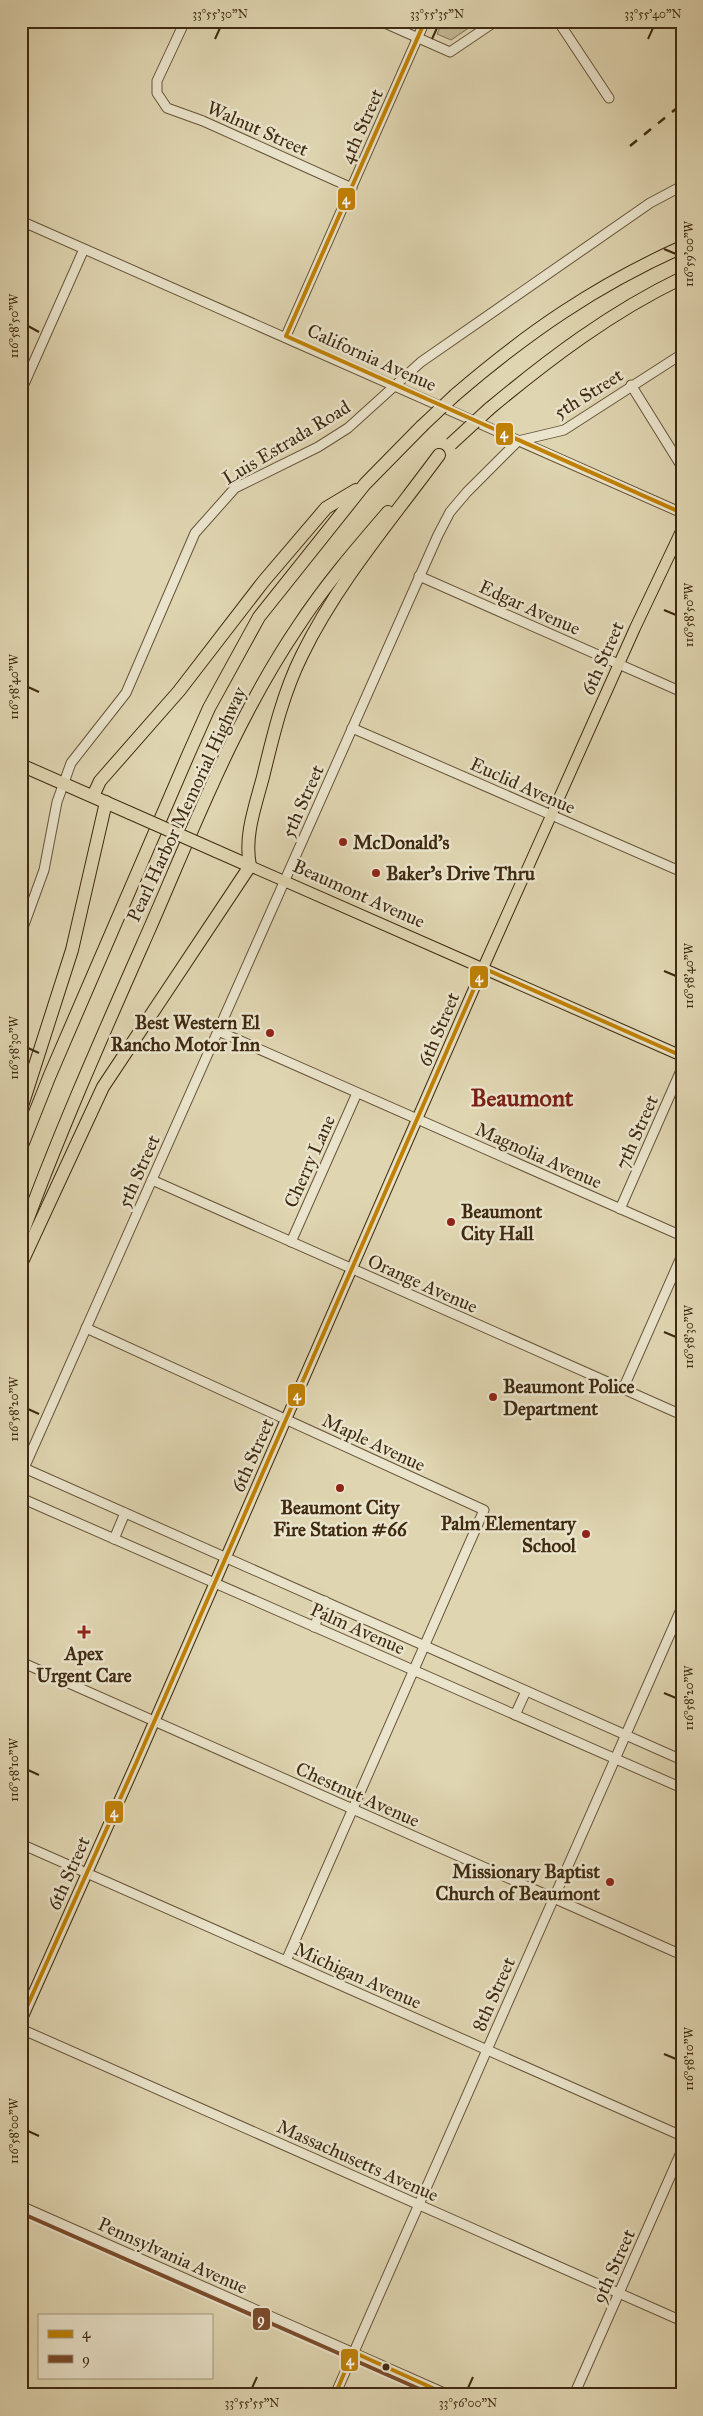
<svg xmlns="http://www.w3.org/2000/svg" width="703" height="2416" viewBox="0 0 703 2416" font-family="'IM FELL Great Primer',serif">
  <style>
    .green { fill: #c4b896; stroke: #827154 }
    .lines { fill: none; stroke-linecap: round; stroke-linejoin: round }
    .minor-casing { stroke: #675539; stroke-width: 11 }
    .major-casing { stroke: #3f2a11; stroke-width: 12 }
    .highway-casing { stroke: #3f2a11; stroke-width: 14 }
    .minor { stroke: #eae4cc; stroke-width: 9 }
    .major { stroke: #dfd5b1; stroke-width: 10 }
    .highway { stroke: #dfd5b1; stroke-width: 12 }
    .rail { stroke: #3f2a11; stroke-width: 2.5; stroke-dasharray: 9 9; stroke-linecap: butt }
    .highway-bridge-casing { stroke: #3f2a11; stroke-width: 14; stroke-linecap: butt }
    .highway-bridge { stroke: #dfd5b1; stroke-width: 12 }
    .bus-1-casing { stroke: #eae4cc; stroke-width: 8 }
    .bus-2-casing { stroke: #eae4cc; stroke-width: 8 }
    .bus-1 { stroke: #c08105; stroke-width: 4 }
    .bus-2 { stroke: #7a4b2a; stroke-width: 4 }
    .ticks { fill: none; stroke: #3f2a11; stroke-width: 2 }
    .poi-dot { fill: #8f2418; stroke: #eae4cc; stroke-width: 2 }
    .bus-dot { fill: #3f2a11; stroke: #eae4cc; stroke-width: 2 }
    .labels { text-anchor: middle; stroke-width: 5; stroke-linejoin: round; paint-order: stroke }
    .street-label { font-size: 19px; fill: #3f2a11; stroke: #eae4cc }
    .poi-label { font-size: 19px; font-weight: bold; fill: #3f2a11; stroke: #eae4cc; text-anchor: start }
    .district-label { font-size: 24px; font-weight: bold; fill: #7a1f14; stroke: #eae4cc }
    .line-badge { stroke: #eae4cc; stroke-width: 2 }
    .badge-label { font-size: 14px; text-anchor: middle; font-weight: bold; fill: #fff }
    .neatline { fill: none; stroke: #3f2a11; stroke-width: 2 }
    .ticks-label { font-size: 12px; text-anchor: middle; fill: #3f2a11 }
  </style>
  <rect width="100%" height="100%" fill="#dfd5b1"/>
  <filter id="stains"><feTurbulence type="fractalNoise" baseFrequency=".004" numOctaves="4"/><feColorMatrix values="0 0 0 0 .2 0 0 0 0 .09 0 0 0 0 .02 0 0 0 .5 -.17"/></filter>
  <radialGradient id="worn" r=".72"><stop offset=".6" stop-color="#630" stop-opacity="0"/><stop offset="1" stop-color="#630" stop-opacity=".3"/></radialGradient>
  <!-- green -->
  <path class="green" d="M443 21H479L451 40 437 34Z"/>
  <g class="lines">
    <!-- minor casing -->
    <g class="minor-casing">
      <g id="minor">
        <path d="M185 21 157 81V93L167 108 203 121 352 188"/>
        <path d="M380 21 450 52 496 21"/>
        <path d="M558 21 609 98"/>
        <path d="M21 221 682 513"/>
        <path d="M286 336 425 21"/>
        <path d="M631 385 682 467"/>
        <path d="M21 391 84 249"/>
        <path d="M419 576 682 692"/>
        <path d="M352 728 682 872"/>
        <path d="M21 933 44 870 57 802 71 763 126 693 195 533 235 488 318 447 348 428 421 362 650 203 682 186"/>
        <path d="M218 1031 682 1236"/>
        <path d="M152 1180 682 1415"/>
        <path d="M620 1209 682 1068"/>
        <path d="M291 1242 357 1093"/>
        <path d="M86 1328 484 1510 286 1961"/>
        <path d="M623 1389 682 1255"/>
        <path d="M24 1468 682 1760"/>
        <path d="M21 1475 438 535 450 512 467 492 518 441 564 430 682 354"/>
        <path d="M21 1498 682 1788"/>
        <path d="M114 1539 125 1513"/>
        <path d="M314 1627 325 1601"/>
        <path d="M21 1662 682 1955"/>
        <path d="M515 1715 526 1691"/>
        <path d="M21 1844 682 2136"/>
        <path d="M21 2029 682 2321"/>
        <path d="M21 2206 449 2395"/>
        <path d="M335 2395 682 1607"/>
        <path d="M574 2395 682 2150"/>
      </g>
    </g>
    <!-- major casing -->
    <g class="major-casing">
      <g id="major">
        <path d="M250 866 682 1056"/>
        <path d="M21 2021 137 1761 483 968 635 628 682 529"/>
      </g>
    </g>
    <!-- highway casing -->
    <g class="highway-casing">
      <g id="highway">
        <path d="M455 395C527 333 595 286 682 247"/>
        <path d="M489 409C549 359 611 312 682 278"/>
        <path d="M21 765 130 813"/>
        <path d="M93 796 100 781 179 691 263 582 326 508 356 490"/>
        <path d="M216 851 250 866"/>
        <path d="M21 1109 72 950 106 802"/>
        <path d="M21 1148 50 1075 189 753 209 708 259 617 365 484 422 426"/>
        <path d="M21 1237C59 1133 104 1032 149 930 194 827 235 719 299 625 325 585 357 548 388 512"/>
        <path d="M21 1264 103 1087 250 866C244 836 255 807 263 777 273 736 283 693 302 655 337 583 392 519 439 455"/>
      </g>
    </g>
    <!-- minor -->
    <use href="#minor" class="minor"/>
    <!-- major -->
    <use href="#major" class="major"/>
    <!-- highway -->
    <use href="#highway" class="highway"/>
    <!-- rail -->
    <path class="rail" d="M630 146 682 104"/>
    <!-- highway-bridge casing -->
    <g class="highway-bridge-casing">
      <g id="highway-bridge">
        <path d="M422 426 455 395"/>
        <path d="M451 444 489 409"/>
        <path d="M130 813 216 851"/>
      </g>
    </g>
    <!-- highway-bridge -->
    <use href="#highway-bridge" class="highway-bridge"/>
    <!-- bus-1 casing -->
    <g class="bus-1-casing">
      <g id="bus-1">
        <path d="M425 21 286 336 682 513"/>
        <path d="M21 2020 137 1761 483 968 682 1056"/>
        <path d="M335 2395 353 2352 448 2395"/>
      </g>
    </g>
    <!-- bus-2 casing -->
    <g class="bus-2-casing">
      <path id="bus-2" d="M21 2213 433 2395"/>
    </g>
    <!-- bus-1 -->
    <use href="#bus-1" class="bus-1"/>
    <!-- bus-2 -->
    <use href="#bus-2" class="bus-2"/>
  </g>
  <!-- ticks -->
  <path class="ticks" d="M215 39 220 28M432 39 437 28M648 39 653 28M664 249 676 254M28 326 39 332M664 610 676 615M28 687 39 692M664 971 676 976M28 1048 39 1053M664 1332 676 1337M28 1409 39 1414M664 1693 676 1698M28 1770 39 1775M664 2054 676 2059M28 2131 39 2136M252 2388 257 2377M468 2388 473 2377"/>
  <!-- markers -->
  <g class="poi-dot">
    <circle cx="343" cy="842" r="5"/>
    <circle cx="376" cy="873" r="5"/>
    <circle cx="270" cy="1033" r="5"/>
    <circle cx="451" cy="1222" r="5"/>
    <circle cx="493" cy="1397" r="5"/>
    <circle cx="340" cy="1488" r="5"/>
    <circle cx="586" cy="1534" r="5"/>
    <path d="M81.5 1624.5h5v5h5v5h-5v5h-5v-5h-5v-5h5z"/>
    <circle cx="610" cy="1882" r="5"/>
  </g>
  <circle class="bus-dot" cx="386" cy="2367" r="4.5"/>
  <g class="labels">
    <!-- street labels -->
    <g class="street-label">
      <text transform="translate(361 126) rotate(-66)" y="7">4th Street</text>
      <text transform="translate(258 128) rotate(24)" y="7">Walnut Street</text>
      <text transform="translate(372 357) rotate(24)" y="7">California Avenue</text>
      <text transform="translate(588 393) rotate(-32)" y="7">5th Street</text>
      <text transform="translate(286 442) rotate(-31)" y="7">Luis Estrada Road</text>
      <text transform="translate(530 607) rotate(24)" y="7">Edgar Avenue</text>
      <text transform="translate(602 658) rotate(-66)" y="7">6th Street</text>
      <text transform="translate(523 785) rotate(24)" y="7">Euclid Avenue</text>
      <text transform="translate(302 801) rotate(-66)" y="7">5th Street</text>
      <text transform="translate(186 804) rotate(-65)" y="7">Pearl Harbor Memorial Highway</text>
      <text transform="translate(359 893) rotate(24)" y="7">Beaumont Avenue</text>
      <text transform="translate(438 1029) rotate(-67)" y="7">6th Street</text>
      <text transform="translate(636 1132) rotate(-66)" y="7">7th Street</text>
      <text transform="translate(539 1155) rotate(24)" y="7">Magnolia Avenue</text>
      <text transform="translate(309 1161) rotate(-66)" y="7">Cherry Lane</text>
      <text transform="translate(138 1171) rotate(-66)" y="7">5th Street</text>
      <text transform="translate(423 1283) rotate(24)" y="7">Orange Avenue</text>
      <text transform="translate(374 1442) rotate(25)" y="7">Maple Avenue</text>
      <text transform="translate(252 1455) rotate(-66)" y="7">6th Street</text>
      <text transform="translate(358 1628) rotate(24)" y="7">Palm Avenue</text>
      <text transform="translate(358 1794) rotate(24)" y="7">Chestnut Avenue</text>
      <text transform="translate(68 1873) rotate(-66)" y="7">6th Street</text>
      <text transform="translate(358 1975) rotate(24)" y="7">Michigan Avenue</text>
      <text transform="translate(493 1994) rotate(-66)" y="7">8th Street</text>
      <text transform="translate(358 2160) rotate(24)" y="7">Massachusetts Avenue</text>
      <text transform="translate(173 2255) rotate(24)" y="7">Pennsylvania Avenue</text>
      <text transform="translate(613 2266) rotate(-66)" y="7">9th Street</text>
    </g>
    <!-- poi labels -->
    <g class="poi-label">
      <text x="353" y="849">McDonald's</text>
      <text x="386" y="880">Baker's Drive Thru</text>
      <text x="260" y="1029" text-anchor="end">Best Western El<tspan x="260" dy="22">Rancho Motor Inn</tspan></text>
      <text x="461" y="1218">Beaumont<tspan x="461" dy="22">City Hall</tspan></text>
      <text x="503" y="1393">Beaumont Police<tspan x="503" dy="22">Department</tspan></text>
      <text x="340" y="1514" text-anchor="middle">Beaumont City<tspan x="340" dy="22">Fire Station #66</tspan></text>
      <text x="576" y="1530" text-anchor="end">Palm Elementary<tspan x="576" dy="22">School</tspan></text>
      <text x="84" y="1660" text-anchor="middle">Apex<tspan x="84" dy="22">Urgent Care</tspan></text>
      <text x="600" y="1878" text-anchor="end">Missionary Baptist<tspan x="600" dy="22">Church of Beaumont</tspan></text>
    </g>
    <!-- district labels -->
    <g class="district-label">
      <text x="522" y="1106">Beaumont</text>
    </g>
  </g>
  <g class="line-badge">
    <rect x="337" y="187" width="19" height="24" rx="5" fill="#c08105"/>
    <rect x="495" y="422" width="19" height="24" rx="5" fill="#c08105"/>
    <rect x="469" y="965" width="20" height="24" rx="5" fill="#c08105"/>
    <rect x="287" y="1383" width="19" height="24" rx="5" fill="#c08105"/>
    <rect x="104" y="1800" width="20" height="24" rx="5" fill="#c08105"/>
    <rect x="252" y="2307" width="19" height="24" rx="5" fill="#7a4b2a"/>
    <rect x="340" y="2348" width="19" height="24" rx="5" fill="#c08105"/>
  </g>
  <g class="badge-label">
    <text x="346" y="204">4</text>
    <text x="504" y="438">4</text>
    <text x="479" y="982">4</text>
    <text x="297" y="1400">4</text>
    <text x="114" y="1817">4</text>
    <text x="261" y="2324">9</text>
    <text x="350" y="2365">4</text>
  </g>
  <!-- margin -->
  <rect width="703" height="2416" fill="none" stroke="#dfd5b1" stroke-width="55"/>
  <!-- legend -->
  <rect x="38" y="2314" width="175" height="65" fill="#eae4cc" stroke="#a69a81"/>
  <rect x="48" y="2330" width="25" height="8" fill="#c08105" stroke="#a69a81"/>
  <text x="82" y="2338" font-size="15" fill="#3f2a11">4</text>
  <rect x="48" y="2355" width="25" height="8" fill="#7a4b2a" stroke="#a69a81"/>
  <text x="82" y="2364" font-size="15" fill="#3f2a11">9</text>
  <rect x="28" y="28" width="648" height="2360" class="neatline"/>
  <g class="ticks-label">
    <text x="220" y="18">33°55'30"N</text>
    <text x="437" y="18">33°55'35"N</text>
    <text x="653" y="18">33°55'40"N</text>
    <text transform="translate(689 254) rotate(-90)" y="4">116°59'00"W</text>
    <text transform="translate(14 326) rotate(-90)" y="4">116°58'50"W</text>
    <text transform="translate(689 615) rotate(-90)" y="4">116°58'50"W</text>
    <text transform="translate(14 687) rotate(-90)" y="4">116°58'40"W</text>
    <text transform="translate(689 976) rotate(-90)" y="4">116°58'40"W</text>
    <text transform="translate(14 1048) rotate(-90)" y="4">116°58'30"W</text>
    <text transform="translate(689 1337) rotate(-90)" y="4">116°58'30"W</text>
    <text transform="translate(14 1409) rotate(-90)" y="4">116°58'20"W</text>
    <text transform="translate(689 1698) rotate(-90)" y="4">116°58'20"W</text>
    <text transform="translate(14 1770) rotate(-90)" y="4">116°58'10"W</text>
    <text transform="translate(689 2059) rotate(-90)" y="4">116°58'10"W</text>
    <text transform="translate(14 2131) rotate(-90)" y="4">116°58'00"W</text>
    <text x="252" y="2407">33°55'55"N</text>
    <text x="468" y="2407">33°56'00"N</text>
  </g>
  <rect width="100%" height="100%" filter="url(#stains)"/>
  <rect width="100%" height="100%" fill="url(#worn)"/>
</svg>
